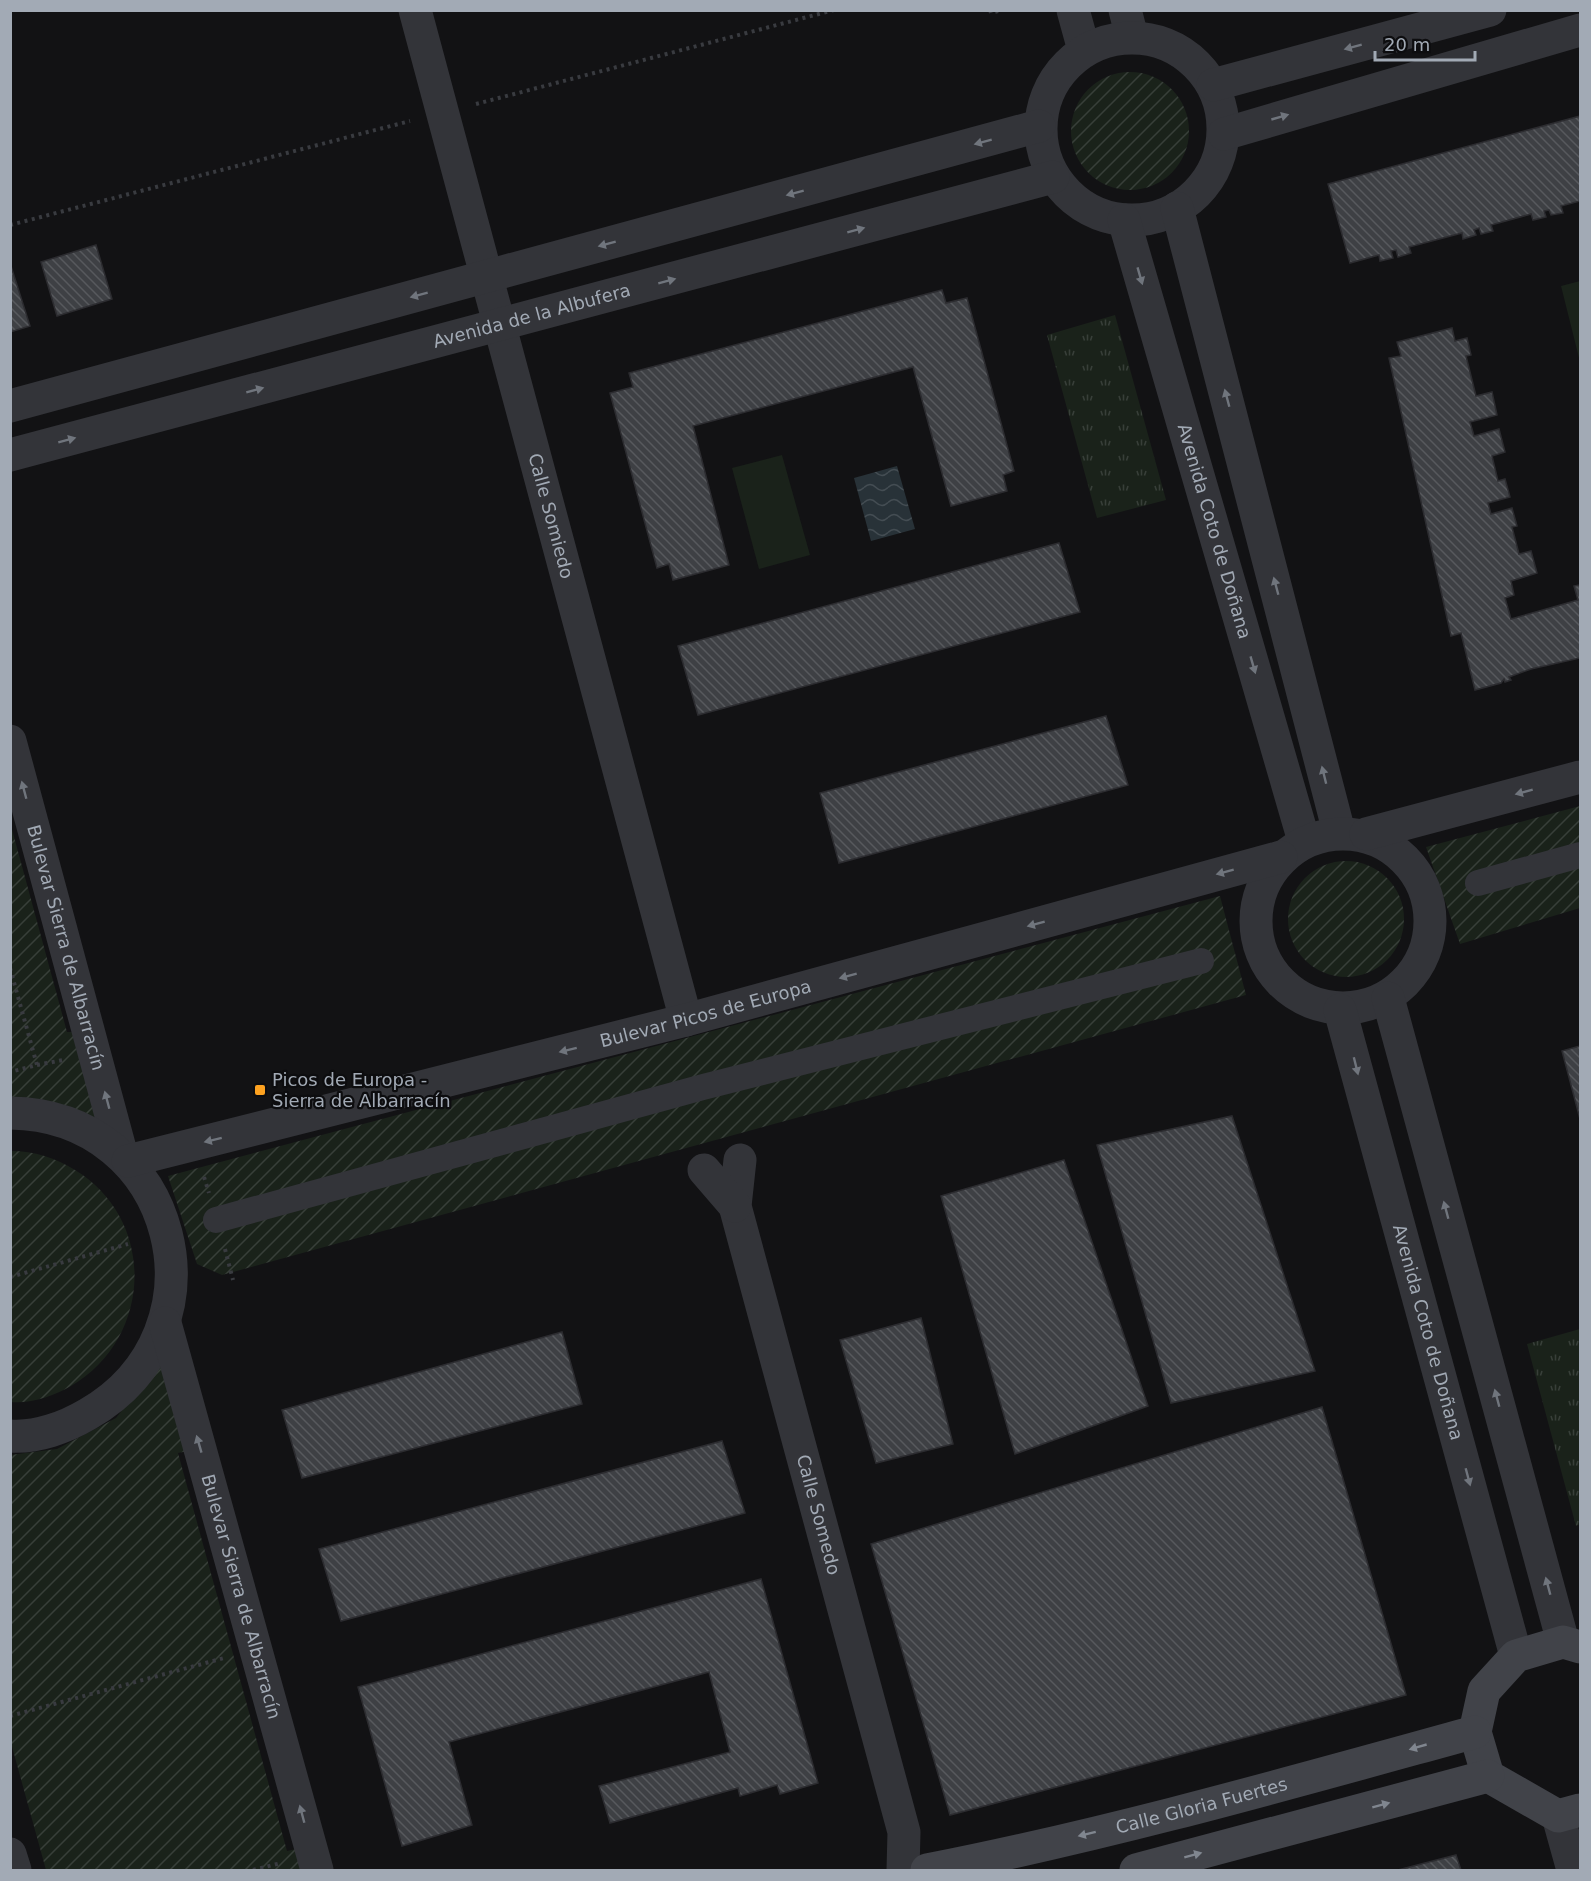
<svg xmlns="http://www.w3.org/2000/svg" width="1591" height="1881" viewBox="0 0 1591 1881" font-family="'DejaVu Sans',sans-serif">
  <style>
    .grass { fill: url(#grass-tufts) }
    .garden { fill: url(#garden-furrows) }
    .pitch { fill: #1a221a }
    .water { fill: url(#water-waves) }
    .building { fill: url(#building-back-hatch); stroke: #2c2c30; stroke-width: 1.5 }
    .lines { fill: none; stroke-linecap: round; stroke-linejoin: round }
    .path { stroke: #393b40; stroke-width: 4; stroke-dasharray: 3 4.5; stroke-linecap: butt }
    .pedestrian { stroke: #333439; stroke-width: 26 }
    .minor { stroke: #333439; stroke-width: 33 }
    .secondary { stroke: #414349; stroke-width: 33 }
    .oneway { fill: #70757d }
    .oneway2 { fill: #80868f }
    .poi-dot { fill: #fea220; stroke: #0d0d0f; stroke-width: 2 }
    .labels { text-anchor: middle; stroke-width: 4.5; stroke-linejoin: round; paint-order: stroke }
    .street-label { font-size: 18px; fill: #a2aab5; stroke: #0d0d0f }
    .poi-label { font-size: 18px; fill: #a2aab5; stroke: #0d0d0f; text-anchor: start }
  </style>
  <defs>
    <pattern id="grass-tufts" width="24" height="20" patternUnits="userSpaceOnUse" patternTransform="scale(1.5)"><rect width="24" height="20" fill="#1a221a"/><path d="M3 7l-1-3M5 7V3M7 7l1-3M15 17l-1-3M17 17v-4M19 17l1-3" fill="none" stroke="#383f39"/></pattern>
    <pattern id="garden-furrows" width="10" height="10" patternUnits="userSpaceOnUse" patternTransform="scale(1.5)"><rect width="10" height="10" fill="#1a221a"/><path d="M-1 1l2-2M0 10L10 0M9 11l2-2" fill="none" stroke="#383f39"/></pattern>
    <pattern id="water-waves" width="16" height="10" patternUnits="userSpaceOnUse" patternTransform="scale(1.5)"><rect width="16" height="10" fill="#283238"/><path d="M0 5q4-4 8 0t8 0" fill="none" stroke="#444d53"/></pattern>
    <pattern id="building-back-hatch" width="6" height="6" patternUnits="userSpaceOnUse" patternTransform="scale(1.5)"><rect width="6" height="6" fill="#3e4044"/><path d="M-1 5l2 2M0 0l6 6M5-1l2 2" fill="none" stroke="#57595d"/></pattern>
  </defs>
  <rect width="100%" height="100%" fill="#121214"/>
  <!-- grass -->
  <g class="grass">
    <path d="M1115 315 1166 500 1097 518 1047 335Z"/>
    <path d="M1580 1329V1524L1576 1526 1527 1344Z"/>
  </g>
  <!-- garden -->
  <g class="garden">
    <circle cx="1130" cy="131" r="59"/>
    <path d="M1580 806V908L1460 944 1426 847Z"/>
    <path d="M10 822 67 1032H75L102 1123 40 1101 11 1098Z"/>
    <circle cx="1346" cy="919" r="58"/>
    <path d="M1220 896 1246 995 222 1275 197 1264 168 1176Z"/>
    <path d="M11 1151C34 1151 56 1158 75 1170 157 1220 153 1338 71 1386 54 1396 31 1404 10 1402Z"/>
    <path d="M163 1358 188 1451 178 1453 287 1851 296 1849 302 1870H46L11 1743 10 1455 57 1449 116 1418Z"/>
  </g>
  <!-- pitch -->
  <g class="pitch">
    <path d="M1580 281V362L1561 286Z"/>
    <path d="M782 455 810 555 759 569 732 468Z"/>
  </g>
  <!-- water -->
  <path class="water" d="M897 466 915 529 871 541 854 478Z"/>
  <!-- building -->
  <g class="building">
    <path d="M1580 116V201L1561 206 1563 213 1551 215 1549 210 1544 211 1546 217 1533 220 1531 214 1491 225 1493 231 1481 234 1479 228 1474 230 1476 235 1463 239 1462 233 1409 247 1411 253 1398 257 1396 250 1391 251 1393 258 1380 261 1379 255 1350 263 1328 184Z"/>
    <path d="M96 245 112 299 57 316 41 262Z"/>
    <path d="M10 263 30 326 10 332Z"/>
    <path d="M942 290 946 303 967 298 1014 471 1003 475 1007 491 951 506 913 367 693 426 729 565 673 580 669 564 657 568 610 393 633 387 629 373Z"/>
    <path d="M1452 328 1455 341 1467 338 1471 355 1466 356 1476 396 1492 392 1497 415 1470 422 1474 436 1499 429 1505 452 1492 456 1498 481 1505 479 1510 497 1488 503 1491 514 1512 508 1517 526 1512 527 1519 554 1531 551 1537 573 1511 581 1514 595 1505 598 1511 619 1578 600 1574 586 1580 585V658L1531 669 1509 677 1511 680 1505 682 1504 679 1501 683 1475 690 1461 633 1451 636 1389 358 1401 356 1397 342Z"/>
    <path d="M1059 543 1080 612 698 715 678 646Z"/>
    <path d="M1106 716 1128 785 839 863 820 793Z"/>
    <path d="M1580 1046V1119L1562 1051Z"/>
    <path d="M1232 1116 1315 1371 1171 1403 1097 1145Z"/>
    <path d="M1064 1160 1148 1406 1015 1454 941 1196Z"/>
    <path d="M921 1318 953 1444 876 1463 840 1340Z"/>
    <path d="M562 1332 582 1404 302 1478 282 1410Z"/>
    <path d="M1322 1407 1406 1695 950 1815 871 1544Z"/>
    <path d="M722 1441 745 1513 341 1621 319 1549Z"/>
    <path d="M761 1579 818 1783 780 1794 777 1785 740 1796 738 1788 610 1823 599 1786 730 1752 709 1672 449 1742 472 1825 402 1846 358 1687Z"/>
    <path d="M1456 1855 1461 1870H1398Z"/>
  </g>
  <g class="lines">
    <!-- path -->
    <g class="path">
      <path d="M990 10 991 13 1002 10"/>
      <path d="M476 104 834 10"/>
      <path d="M10 225 410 121"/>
      <path d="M10 968 37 1065 10 1072"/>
      <path d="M37 1065 63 1060"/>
      <path d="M204 1177 209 1193"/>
      <path d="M225 1249 233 1280"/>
      <path d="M10 1277 128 1244"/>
      <path d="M10 1716 224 1658"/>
      <path d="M253 1870 281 1863"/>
    </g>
    <!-- pedestrian -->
    <g class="pedestrian">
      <path d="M1478 883 1580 855"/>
      <path d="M216 1220 703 1087 1201 961"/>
    </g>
    <!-- minor -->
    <g class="minor">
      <path id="s1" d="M415 10 686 1020"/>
      <path d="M1073 10 1084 50"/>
      <path d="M1125 10 1132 37"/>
      <circle cx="1132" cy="129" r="91"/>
      <path d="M1213 85 1490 10"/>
      <path d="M1224 134 1580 30"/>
      <path d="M1177 208 1339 832"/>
      <path id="s2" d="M1124 220 1304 841"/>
      <path d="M10 406 1039 126"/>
      <path id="s3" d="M10 455 1053 177"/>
      <path id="s4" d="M10 741 122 1156"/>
      <circle cx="1343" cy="921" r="87"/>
      <path d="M1366 834 1580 777"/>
      <path d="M1388 998 1563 1642"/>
      <path id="s5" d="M1340 1010 1516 1656"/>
      <path d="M10 1113C178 1115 232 1331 88 1414 66 1427 37 1438 10 1436"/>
      <path id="s6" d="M740 1160 735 1206 904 1832 903 1870"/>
      <path id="s7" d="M128 1161 686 1020 1281 857"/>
      <path d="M704 1170 735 1206"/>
      <path id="s8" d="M165 1323 317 1870"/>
      <path d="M1558 1816 1573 1870"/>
      <path d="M10 1854 15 1870"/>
    </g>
    <!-- secondary -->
    <g class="secondary">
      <path d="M1580 1647 1563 1642 1516 1656 1484 1691 1475 1732 1488 1776 1558 1816 1580 1810"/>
      <path id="s9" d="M927 1870C1111 1834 1293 1782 1475 1732"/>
      <path d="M1136 1870 1488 1776"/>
    </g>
  </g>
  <!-- one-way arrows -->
  <defs><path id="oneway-solid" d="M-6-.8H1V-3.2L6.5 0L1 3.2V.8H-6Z" transform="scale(1.5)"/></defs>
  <g class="oneway">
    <use href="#oneway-solid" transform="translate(1353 47) rotate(165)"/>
    <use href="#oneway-solid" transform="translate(1280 117) rotate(-16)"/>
    <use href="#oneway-solid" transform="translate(983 142) rotate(165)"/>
    <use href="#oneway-solid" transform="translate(795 193) rotate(165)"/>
    <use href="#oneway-solid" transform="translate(856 230) rotate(-15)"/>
    <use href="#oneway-solid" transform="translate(607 244) rotate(165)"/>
    <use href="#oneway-solid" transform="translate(1140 276) rotate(74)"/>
    <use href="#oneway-solid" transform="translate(667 281) rotate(-15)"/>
    <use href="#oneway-solid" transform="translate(419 295) rotate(165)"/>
    <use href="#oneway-solid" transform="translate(255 390) rotate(-15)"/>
    <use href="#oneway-solid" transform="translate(1227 398) rotate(-105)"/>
    <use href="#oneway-solid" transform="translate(67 440) rotate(-15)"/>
    <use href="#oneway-solid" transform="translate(1276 586) rotate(-105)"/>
    <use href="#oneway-solid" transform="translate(1253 665) rotate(74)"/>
    <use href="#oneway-solid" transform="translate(1324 775) rotate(-104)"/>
    <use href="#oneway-solid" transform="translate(24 790) rotate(-105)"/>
    <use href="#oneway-solid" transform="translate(1524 792) rotate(165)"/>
    <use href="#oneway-solid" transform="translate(1225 872) rotate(165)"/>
    <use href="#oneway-solid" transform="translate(1036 924) rotate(165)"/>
    <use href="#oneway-solid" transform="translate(848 976) rotate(165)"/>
    <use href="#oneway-solid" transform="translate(568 1050) rotate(166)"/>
    <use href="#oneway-solid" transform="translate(1356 1066) rotate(76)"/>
    <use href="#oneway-solid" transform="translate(107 1100) rotate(-105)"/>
    <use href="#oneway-solid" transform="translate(213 1140) rotate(166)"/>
    <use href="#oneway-solid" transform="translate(1446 1210) rotate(-105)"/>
    <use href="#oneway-solid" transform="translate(1497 1398) rotate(-105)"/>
    <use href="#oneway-solid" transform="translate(199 1444) rotate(-106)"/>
    <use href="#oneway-solid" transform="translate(1468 1477) rotate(75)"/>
    <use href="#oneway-solid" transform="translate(1548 1586) rotate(-105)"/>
    <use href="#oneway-solid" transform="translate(302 1814) rotate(-105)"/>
  </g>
  <g class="oneway2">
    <use href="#oneway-solid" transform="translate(1418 1747) rotate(164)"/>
    <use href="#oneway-solid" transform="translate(1381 1805) rotate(-15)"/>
    <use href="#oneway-solid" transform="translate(1087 1834) rotate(166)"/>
    <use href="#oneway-solid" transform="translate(1193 1855) rotate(-15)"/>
  </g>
  <!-- markers -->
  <rect class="poi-dot" x="254" y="1084" width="12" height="12" rx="3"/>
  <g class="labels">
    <!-- street labels -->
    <g class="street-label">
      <text dy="6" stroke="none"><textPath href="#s3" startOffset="540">Avenida de la Albufera</textPath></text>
      <text dy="6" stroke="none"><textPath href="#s1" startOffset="524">Calle Somiedo</textPath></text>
      <text dy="6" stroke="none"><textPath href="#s2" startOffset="324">Avenida Coto de Doñana</textPath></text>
      <text dy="6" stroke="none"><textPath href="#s4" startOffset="214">Bulevar Sierra de Albarracín</textPath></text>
      <text dy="6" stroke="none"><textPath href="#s7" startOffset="596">Bulevar Picos de Europa</textPath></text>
      <text dy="6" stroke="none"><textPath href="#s5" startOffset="334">Avenida Coto de Doñana</textPath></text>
      <text dy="6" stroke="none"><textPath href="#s6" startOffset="366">Calle Somedo</textPath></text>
      <text dy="6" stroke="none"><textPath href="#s8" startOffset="284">Bulevar Sierra de Albarracín</textPath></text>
      <text dy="6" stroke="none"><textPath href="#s9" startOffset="282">Calle Gloria Fuertes</textPath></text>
    </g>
    <!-- poi labels -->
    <g class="poi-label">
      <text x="272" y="1086">Picos de Europa -<tspan x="272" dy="21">Sierra de Albarracín</tspan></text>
    </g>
  </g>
  <!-- border -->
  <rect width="1591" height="1881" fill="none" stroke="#a2aab5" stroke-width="24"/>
  <!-- scale -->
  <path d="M1375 51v9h100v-9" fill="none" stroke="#a2aab5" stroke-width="3"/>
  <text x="1384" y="51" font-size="18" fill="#a2aab5" stroke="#0d0d0f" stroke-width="4.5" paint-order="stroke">20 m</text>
</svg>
